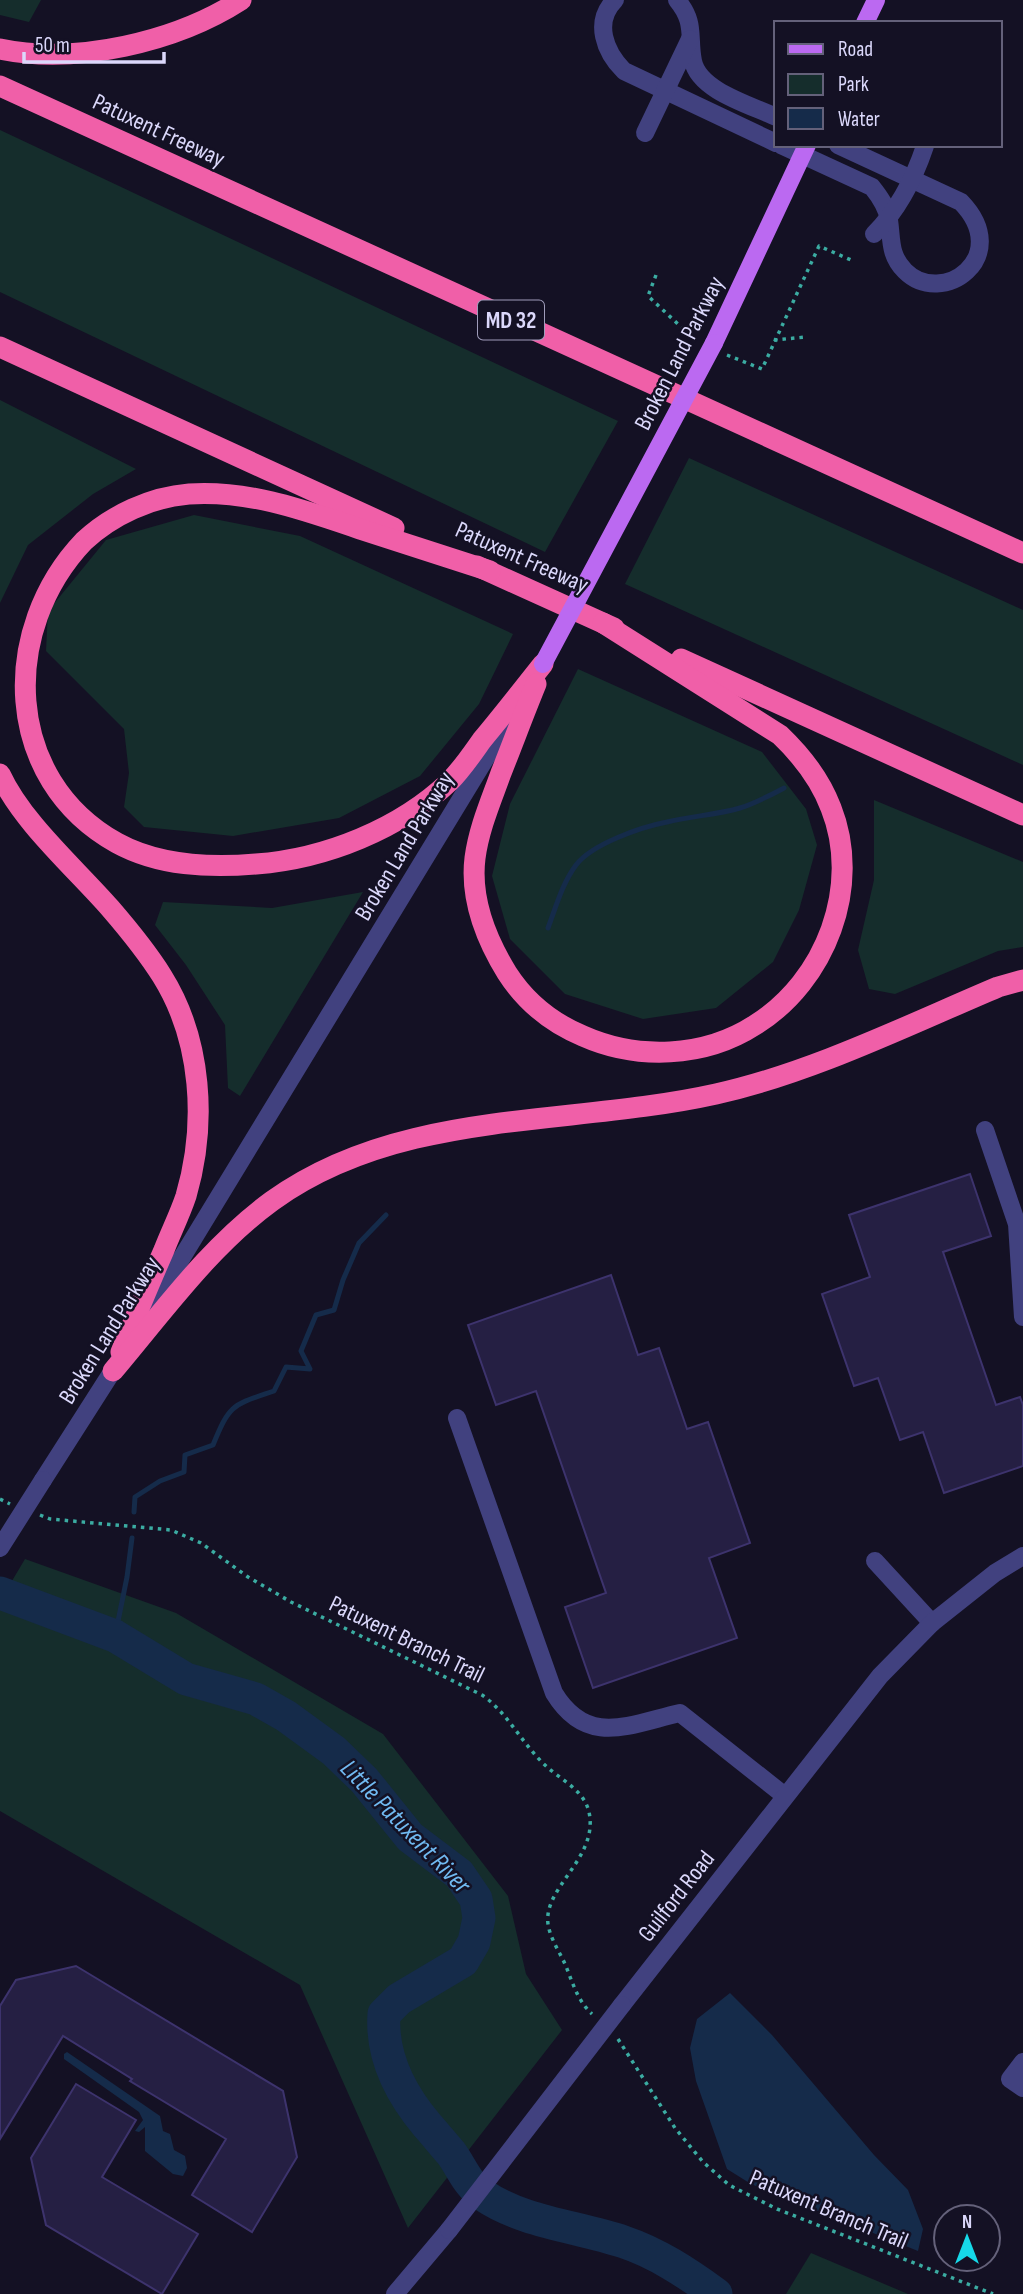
<svg xmlns="http://www.w3.org/2000/svg" width="1023" height="2294" viewBox="0 0 1023 2294" font-family="'Sofia Sans Condensed',sans-serif">
  <style>
    .green { fill: #152d2c }
    .water { fill: #152b4a }
    .lines { fill: none; stroke-linecap: round; stroke-linejoin: round }
    .stream { stroke: #152b4a; stroke-width: 5 }
    .river { stroke: #152b4a; stroke-width: 33 }
    .building { fill: #251f43; stroke: #3d336d; stroke-width: 2 }
    .path { stroke: #3baca2; stroke-width: 3.5; stroke-dasharray: 3.5 5; stroke-linecap: butt }
    .minor { stroke: #41417f; stroke-width: 18 }
    .major { stroke: #bb69f1; stroke-width: 18 }
    .highway { stroke: #f05fa8; stroke-width: 21 }
    .minor-bridge { stroke: #41417f; stroke-width: 18 }
    .major-bridge { stroke: #bb69f1; stroke-width: 18 }
    .labels { text-anchor: middle; stroke-width: 5; stroke-linejoin: round; paint-order: stroke }
    .shield { fill: #141124; stroke: #9f9cba; stroke-width: 2 }
    .shield-label { font-size: 23px; font-weight: bold; fill: #dbd8fb }
    .street-label { font-size: 24px; fill: #dbd8fb; stroke: #141124 }
    .water-label { font-size: 26px; font-style: italic; fill: #70b9f1; stroke: #141124 }
  </style>
  <rect width="100%" height="100%" fill="#141124"/>
  <!-- green -->
  <g class="green">
    <path d="M0 0H41L29 22 0 15Z"/>
    <path d="M0 130 618 421 545 552 0 292Z"/>
    <path d="M0 400 136 469 93 494 28 545 0 603Z"/>
    <path d="M689 458 1023 610V765L625 584Z"/>
    <path d="M194 515 300 536 513 634 479 704 420 776 339 818 233 836 144 827 124 807 129 773 124 729 46 651 48 611 106 540Z"/>
    <path d="M578 669 762 752 806 809 817 845 799 910 773 962 716 1008 643 1019 565 994 510 939 492 876 510 804Z"/>
    <path d="M874 800 1023 862V947L998 951 895 994 869 989 858 950 874 880Z"/>
    <path d="M363 892 240 1096 228 1088 225 1025 186 965 155 925 163 902 272 908Z"/>
    <path d="M25 1559 176 1613 383 1734 508 1896 526 1974 562 2030 408 2228 300 1985 0 1811V1601Z"/>
    <path d="M811 2253 908 2294H786Z"/>
  </g>
  <!-- water -->
  <g class="water">
    <path d="M730 1993 772 2035 874 2155 908 2190 923 2229 918 2251 751 2184 727 2169 696 2081 690 2048 697 2019Z"/>
    <path d="M67 2052 160 2116 163 2131 170 2134 174 2150 185 2156 187 2168 183 2176 173 2174 145 2151V2127L139 2132 135 2131 143 2120 139 2112 64 2059V2054Z"/>
  </g>
  <g class="lines">
    <!-- stream -->
    <g class="stream">
      <path d="M548 928C556 907 562 884 576 865 592 844 641 827 667 822 691 816 716 815 740 808 756 803 769 796 784 788"/>
      <path d="M134 1512 135 1497 160 1481 184 1472 185 1455 213 1445C230 1403 233 1405 274 1391L286 1367 310 1369 301 1351 316 1315 334 1310 343 1280 359 1243 386 1215"/>
      <path d="M115 1636 127 1577 132 1538"/>
    </g>
    <!-- river -->
    <path class="river" d="M0 1593 115 1636 186 1679 256 1699 286 1716 334 1751 364 1780 410 1837 459 1874 476 1899 479 1918 474 1942 463 1961 399 1999 384 2014C381 2056 400 2093 427 2125 435 2134 443 2144 451 2153 462 2168 467 2184 483 2195 524 2223 577 2226 624 2242 657 2253 687 2273 716 2294"/>
  </g>
  <!-- building -->
  <g class="building">
    <path d="M970 1174 991 1236 943 1252 996 1405 1020 1397 1023 1405V1466L944 1493 923 1432 900 1440 878 1378 854 1386 822 1294 870 1277 849 1215Z"/>
    <path d="M611 1275 638 1355 659 1348 687 1429 708 1422 750 1543 709 1558 737 1638 593 1688 565 1607 606 1593 536 1391 496 1405 468 1325Z"/>
    <path d="M76 1966 283 2091 297 2157 252 2232 192 2195 226 2139 130 2081 132 2079 63 2036 0 2139V2006L16 1980Z"/>
    <path d="M76 2084 136 2120 102 2177 198 2234 162 2294 46 2225 31 2158Z"/>
  </g>
  <g class="lines">
    <!-- path -->
    <g class="path">
      <path d="M656 275 648 296 695 340"/>
      <path d="M774 340 806 337"/>
      <path d="M727 355 762 369 819 246 851 260"/>
      <path d="M0 1499 10 1504"/>
      <path d="M40 1515 50 1519 171 1530 201 1543 248 1577 291 1602 482 1695C508 1713 522 1744 546 1766 561 1780 584 1790 589 1812 599 1858 543 1887 548 1924 550 1938 559 1951 565 1964 573 1983 577 2000 592 2014"/>
      <path d="M618 2039 675 2128 703 2162 729 2185 777 2209 993 2294"/>
    </g>
    <!-- minor -->
    <g class="minor">
      <path d="M615 0C593 22 605 52 624 71L776 143"/>
      <path d="M677 0C696 23 688 36 693 61 699 91 751 105 776 117"/>
      <path d="M645 133 690 39"/>
      <path d="M781 145 872 187C880 197 887 207 889 220 892 240 889 255 905 271 942 308 1014 257 961 202L838 145"/>
      <path d="M874 234C899 209 914 179 925 146"/>
      <path d="M985 1130 1017 1224 1023 1317"/>
      <path d="M139 1328 512 715"/>
      <path d="M457 1418 554 1693C587 1747 628 1725 680 1713L785 1796"/>
      <path d="M43 1480 119 1361"/>
      <path d="M875 1561 932 1623"/>
      <path d="M622 2005 880 1676 932 1623 995 1573 1023 1556"/>
      <path d="M1023 2062 1010 2079 1023 2088"/>
      <path d="M395 2294 449 2230"/>
    </g>
    <!-- major -->
    <g class="major">
      <path d="M865 23 876 0"/>
      <path d="M714 343 807 145"/>
    </g>
    <!-- highway -->
    <g class="highway">
      <path d="M0 49C76 65 176 42 241 0"/>
      <path d="M0 86 1023 553"/>
      <path d="M0 347 394 528"/>
      <path d="M477 566 614 628"/>
      <path d="M490 571C446 557 403 543 360 529 304 510 249 490 189 494 151 497 112 515 84 541 0 629 2 779 117 843 159 866 209 868 256 864 325 859 400 829 450 781 462 769 472 754 482 740 503 715 523 689 543 664"/>
      <path d="M681 659 1023 815"/>
      <path d="M536 684C524 713 513 743 501 773 491 801 479 828 475 858 470 899 486 939 507 973 525 1001 552 1023 583 1036 637 1060 704 1058 755 1025 826 981 862 886 831 808 820 779 802 756 780 735L603 623"/>
      <path d="M0 774C22 822 75 868 110 908 129 930 147 952 162 976 202 1040 207 1124 186 1196 180 1214 171 1232 164 1250 149 1284 135 1318 121 1352"/>
      <path d="M113 1371C163 1312 209 1247 272 1201 401 1108 568 1127 716 1094 811 1073 908 1025 998 987L1023 980"/>
    </g>
    <!-- minor-bridge -->
    <g class="minor-bridge">
      <path d="M0 1548 43 1480"/>
      <path d="M449 2230 622 2005"/>
    </g>
    <!-- major-bridge -->
    <path class="major-bridge" d="M543 664 714 343"/>
  </g>
  <g class="labels">
    <!-- shield labels -->
    <rect class="shield" x="478" y="300.5" width="66" height="39" rx="5"/>
    <g class="shield-label">
      <text x="511" y="328">MD 32</text>
    </g>
    <!-- street labels -->
    <g class="street-label">
      <text transform="translate(159 130) rotate(25)" y="8">Patuxent Freeway</text>
      <text transform="translate(679 353) rotate(-63)" y="8">Broken Land Parkway</text>
      <text transform="translate(522 557) rotate(24)" y="8">Patuxent Freeway</text>
      <text transform="translate(404 846) rotate(-59)" y="8">Broken Land Parkway</text>
      <text transform="translate(109 1330) rotate(-58)" y="8">Broken Land Parkway</text>
      <text transform="translate(407 1639) rotate(26)" y="8">Patuxent Branch Trail</text>
      <text transform="translate(676 1896) rotate(-52)" y="8">Guilford Road</text>
      <text transform="translate(829 2209) rotate(23)" y="8">Patuxent Branch Trail</text>
    </g>
    <!-- water labels -->
    <g class="water-label">
      <text transform="translate(406 1826) rotate(46)" y="9">Little Patuxent River</text>
    </g>
  </g>
  <!-- legend -->
  <rect x="774" y="21" width="228" height="126" fill="#141124" stroke="#64617a" stroke-width="2"/>
  <rect x="788" y="44" width="35" height="10" fill="#bb69f1" stroke="#64617a" stroke-width="2"/>
  <text x="838" y="56" font-size="21" fill="#dbd8fb">Road</text>
  <rect x="788" y="74" width="35" height="21" fill="#152d2c" stroke="#64617a" stroke-width="2"/>
  <text x="838" y="91" font-size="21" fill="#dbd8fb">Park</text>
  <rect x="788" y="108" width="35" height="21" fill="#152b4a" stroke="#64617a" stroke-width="2"/>
  <text x="838" y="126" font-size="21" fill="#dbd8fb">Water</text>
  <!-- north arrow -->
  <g transform="translate(967 2238)"><circle r="33" fill="#141124" stroke="#64617a" stroke-width="2"/>
  <path d="M0-5L12 26L0 18L-12 26Z" fill="#16d9e9"/>
  <text y="-10" font-size="19" font-weight="bold" text-anchor="middle" fill="#dbd8fb">N</text>
  </g>
  <!-- scale -->
  <path d="M24 52v10h140v-10" fill="none" stroke="#dbd8fb" stroke-width="3.5"/>
  <text x="35" y="52" font-size="21" fill="#dbd8fb" stroke="#141124" stroke-width="5" paint-order="stroke">50 m</text>
</svg>
